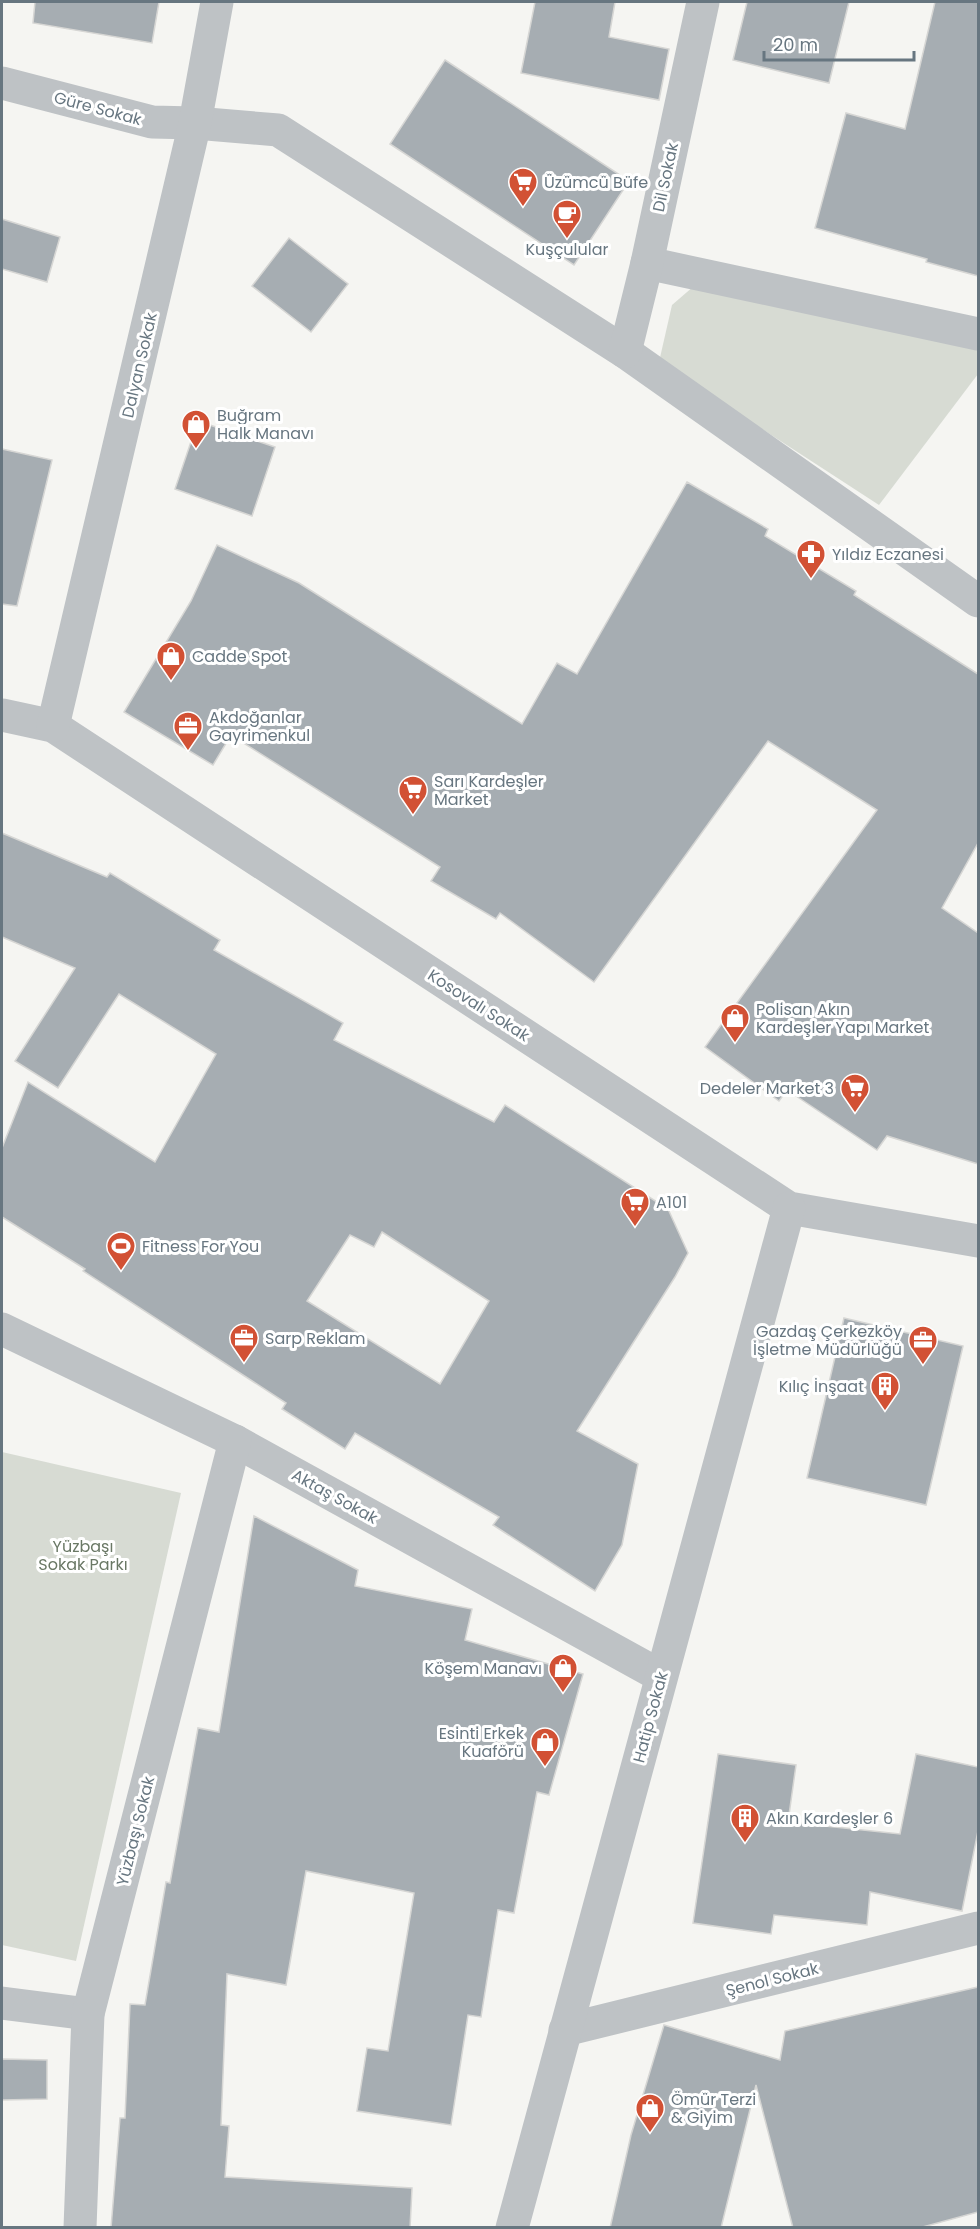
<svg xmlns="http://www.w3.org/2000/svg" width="980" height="2229" viewBox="0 0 980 2229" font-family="Poppins,sans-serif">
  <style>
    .green { fill: #d7dbd3 }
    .building { fill: #a6adb2; stroke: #d6d6d4; stroke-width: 1.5; fill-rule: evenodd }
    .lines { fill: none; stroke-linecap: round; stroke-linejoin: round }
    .street { stroke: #bec2c5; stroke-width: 33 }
    .labels { text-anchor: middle; stroke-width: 6; stroke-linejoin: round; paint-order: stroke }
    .street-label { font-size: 16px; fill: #677680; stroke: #fff }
    .poi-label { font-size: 16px; fill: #677680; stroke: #fff; text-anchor: start }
    .park-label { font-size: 16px; fill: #6a7865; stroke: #fff }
  </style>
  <rect width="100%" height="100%" fill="#f5f5f2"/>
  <!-- green -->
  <g class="green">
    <path d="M694 286 978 349V374L879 505 659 362 672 305Z"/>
    <path d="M2 1452 181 1493 76 1961 2 1945Z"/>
  </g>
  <!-- building -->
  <g class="building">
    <path d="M35 2H159L152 43 33 23Z"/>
    <path d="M535 2H615L609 37 669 49 659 100 521 73Z"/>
    <path d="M747 2H849L829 83 733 60Z"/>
    <path d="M935 2H978V276L926 262 927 259 815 228 846 113 905 129Z"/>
    <path d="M445 60 629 181 574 265 390 144Z"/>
    <path d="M2 219 60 237 47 282 2 269Z"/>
    <path d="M289 238 348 284 311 332 252 286Z"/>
    <path d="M198 421 275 447 252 516 175 489Z"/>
    <path d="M2 449 52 460 17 606 2 604Z"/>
    <path d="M687 482 768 529 765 536 856 591 854 595 978 674V843L942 908 978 933V1164L887 1136 877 1150 787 1090 779 1101 705 1047 877 810 768 741 594 982 500 913 496 919 431 881 440 867 231 735 213 765 124 712 191 601 217 545 299 583 522 724 557 663 577 674Z"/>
    <path d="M2 833 107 877 110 873 220 940 214 950 343 1023 334 1040 494 1122 505 1105 668 1209 688 1253 675 1277 577 1431 638 1464 622 1545 595 1591 493 1525 499 1517 355 1433 345 1449 282 1409 286 1403 83 1271 85 1269 2 1217V1148L28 1082 155 1162 216 1054 119 994 58 1088 15 1061 75 968 2 937ZM382 1232 489 1301 440 1384 307 1301 350 1235 374 1247Z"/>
    <path d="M844 1318 963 1346 926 1505 807 1478Z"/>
    <path d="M254 1516 358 1570 355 1586 472 1609 465 1640 583 1674 549 1795 537 1792 514 1913 498 1910 481 2017 468 2015 451 2125 357 2111 367 2048 388 2051 414 1893 306 1871 286 1985 227 1974 221 2125 229 2126 225 2177 412 2188 410 2228H111L120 2118H125L130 2004 145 2005 166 1882 170 1883 198 1728 219 1732Z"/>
    <path d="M718 1754 796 1765 788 1822 900 1834 916 1754 978 1767V1831L962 1911 870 1892 867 1925 774 1915 771 1934 693 1923Z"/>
    <path d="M978 1987V2212L919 2228H793L756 2085 721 2228H610L631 2135 664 2025 780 2060 785 2031Z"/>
    <path d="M2 2059 47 2060V2099L2 2100Z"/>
  </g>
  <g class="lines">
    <!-- street -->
    <g class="street">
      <path d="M2 83 152 122 195 123 278 130 625 352 978 601"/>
      <path d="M647 263 978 334"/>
      <path d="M625 352 647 263 703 2"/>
      <path d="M2 715 53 726 789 1208 978 1241"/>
      <path d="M53 726 195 123 217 2"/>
      <path d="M2 1329 235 1441 661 1676"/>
      <path d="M2 2003 88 2014"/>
      <path d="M565 2030 978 1928"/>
      <path d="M80 2228 88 2014 235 1441"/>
      <path d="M512 2228 789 1208"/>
    </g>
  </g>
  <!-- icons -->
  <defs>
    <g id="supermarket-pin" transform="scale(1.5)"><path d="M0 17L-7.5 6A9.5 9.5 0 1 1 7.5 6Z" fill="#d25134" stroke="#fff"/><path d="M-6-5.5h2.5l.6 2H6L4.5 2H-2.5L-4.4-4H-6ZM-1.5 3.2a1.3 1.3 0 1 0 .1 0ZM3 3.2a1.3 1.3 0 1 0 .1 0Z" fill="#fff"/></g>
    <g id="cafe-pin" transform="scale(1.5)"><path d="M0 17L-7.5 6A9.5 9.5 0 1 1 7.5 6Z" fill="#d25134" stroke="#fff"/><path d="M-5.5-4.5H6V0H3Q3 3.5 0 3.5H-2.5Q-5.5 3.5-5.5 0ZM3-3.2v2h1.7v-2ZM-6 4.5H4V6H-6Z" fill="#fff"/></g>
    <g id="shop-pin" transform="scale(1.5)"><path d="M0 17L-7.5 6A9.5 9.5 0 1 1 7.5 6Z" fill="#d25134" stroke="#fff"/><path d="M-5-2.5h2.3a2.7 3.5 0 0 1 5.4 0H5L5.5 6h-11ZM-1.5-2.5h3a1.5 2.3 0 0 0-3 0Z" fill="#fff"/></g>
    <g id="pharmacy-pin" transform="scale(1.5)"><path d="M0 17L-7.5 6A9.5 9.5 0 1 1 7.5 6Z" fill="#d25134" stroke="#fff"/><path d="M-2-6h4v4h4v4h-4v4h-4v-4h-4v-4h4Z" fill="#fff"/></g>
    <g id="office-pin" transform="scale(1.5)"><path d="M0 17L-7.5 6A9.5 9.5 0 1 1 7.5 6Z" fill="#d25134" stroke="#fff"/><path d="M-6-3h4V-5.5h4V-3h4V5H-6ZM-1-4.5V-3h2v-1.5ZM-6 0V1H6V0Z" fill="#fff"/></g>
    <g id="stadium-pin" transform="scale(1.5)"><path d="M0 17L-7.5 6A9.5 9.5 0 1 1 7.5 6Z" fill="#d25134" stroke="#fff"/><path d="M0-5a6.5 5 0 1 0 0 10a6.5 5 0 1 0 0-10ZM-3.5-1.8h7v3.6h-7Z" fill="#fff"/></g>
    <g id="building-pin" transform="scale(1.5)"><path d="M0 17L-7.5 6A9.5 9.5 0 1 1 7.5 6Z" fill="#d25134" stroke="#fff"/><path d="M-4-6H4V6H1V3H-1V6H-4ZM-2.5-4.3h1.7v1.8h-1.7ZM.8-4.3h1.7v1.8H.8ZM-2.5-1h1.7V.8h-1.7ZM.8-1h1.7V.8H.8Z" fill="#fff"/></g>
  </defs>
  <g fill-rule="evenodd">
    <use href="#supermarket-pin" x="523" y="182"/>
    <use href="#cafe-pin" x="567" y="214"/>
    <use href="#shop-pin" x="196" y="424"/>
    <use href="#pharmacy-pin" x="811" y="554"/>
    <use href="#shop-pin" x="171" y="656"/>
    <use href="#office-pin" x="188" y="726"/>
    <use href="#supermarket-pin" x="413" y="790"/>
    <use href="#shop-pin" x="735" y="1018"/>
    <use href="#supermarket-pin" x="855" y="1088"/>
    <use href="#supermarket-pin" x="635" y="1202"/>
    <use href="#stadium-pin" x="121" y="1246"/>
    <use href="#office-pin" x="244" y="1338"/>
    <use href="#office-pin" x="923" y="1340"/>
    <use href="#building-pin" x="885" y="1386"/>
    <use href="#shop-pin" x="563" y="1668"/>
    <use href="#shop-pin" x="545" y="1742"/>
    <use href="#building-pin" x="745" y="1818"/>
    <use href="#shop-pin" x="650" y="2108"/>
  </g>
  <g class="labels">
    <!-- street labels -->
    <g class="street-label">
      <text transform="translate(98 108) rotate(15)" y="6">Güre Sokak</text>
      <text transform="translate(665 177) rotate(-78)" y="6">Dil Sokak</text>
      <text transform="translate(139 365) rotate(-77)" y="6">Dalyan Sokak</text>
      <text transform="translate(479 1005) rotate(33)" y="6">Kosovalı Sokak</text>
      <text transform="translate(335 1496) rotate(29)" y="6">Aktaş Sokak</text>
      <text transform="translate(650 1717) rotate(-75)" y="6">Hatip Sokak</text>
      <text transform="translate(135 1831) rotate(-76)" y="6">Yüzbaşı Sokak</text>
      <text transform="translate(772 1979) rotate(-14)" y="6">Şenol Sokak</text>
    </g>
    <!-- poi labels -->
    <g class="poi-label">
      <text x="544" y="188">Üzümcü Büfe</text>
      <text x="567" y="255" text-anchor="middle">Kuşçulular</text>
      <text x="217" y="421">Buğram<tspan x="217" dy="18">Halk Manavı</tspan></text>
      <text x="832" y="560">Yıldız Eczanesi</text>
      <text x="192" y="662">Cadde Spot</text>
      <text x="209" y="723">Akdoğanlar<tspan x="209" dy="18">Gayrimenkul</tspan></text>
      <text x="434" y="787">Sarı Kardeşler<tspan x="434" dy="18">Market</tspan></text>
      <text x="756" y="1015">Polisan Akın<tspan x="756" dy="18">Kardeşler Yapı Market</tspan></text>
      <text x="834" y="1094" text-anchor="end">Dedeler Market 3</text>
      <text x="656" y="1208">A101</text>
      <text x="142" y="1252">Fitness For You</text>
      <text x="902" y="1337" text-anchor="end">Gazdaş Çerkezköy<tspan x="902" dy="18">İşletme Müdürlüğü</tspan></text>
      <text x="265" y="1344">Sarp Reklam</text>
      <text x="864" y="1392" text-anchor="end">Kılıç İnşaat</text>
      <text x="542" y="1674" text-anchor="end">Köşem Manavı</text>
      <text x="524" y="1739" text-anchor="end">Esinti Erkek<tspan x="524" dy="18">Kuaförü</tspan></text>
      <text x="766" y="1824">Akın Kardeşler 6</text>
      <text x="671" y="2105">Ömür Terzi<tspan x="671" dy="18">&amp; Giyim</tspan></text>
    </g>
    <!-- park labels -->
    <g class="park-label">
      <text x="83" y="1552">Yüzbaşı<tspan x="83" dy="18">Sokak Parkı</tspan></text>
    </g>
  </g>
  <!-- border -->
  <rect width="980" height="2229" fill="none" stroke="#677680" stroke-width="6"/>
  <!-- scale -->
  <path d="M764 51v9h150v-9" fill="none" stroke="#677680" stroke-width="3"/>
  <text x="773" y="51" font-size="18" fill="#677680" stroke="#ffffff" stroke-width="4.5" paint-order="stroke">20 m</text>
</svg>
